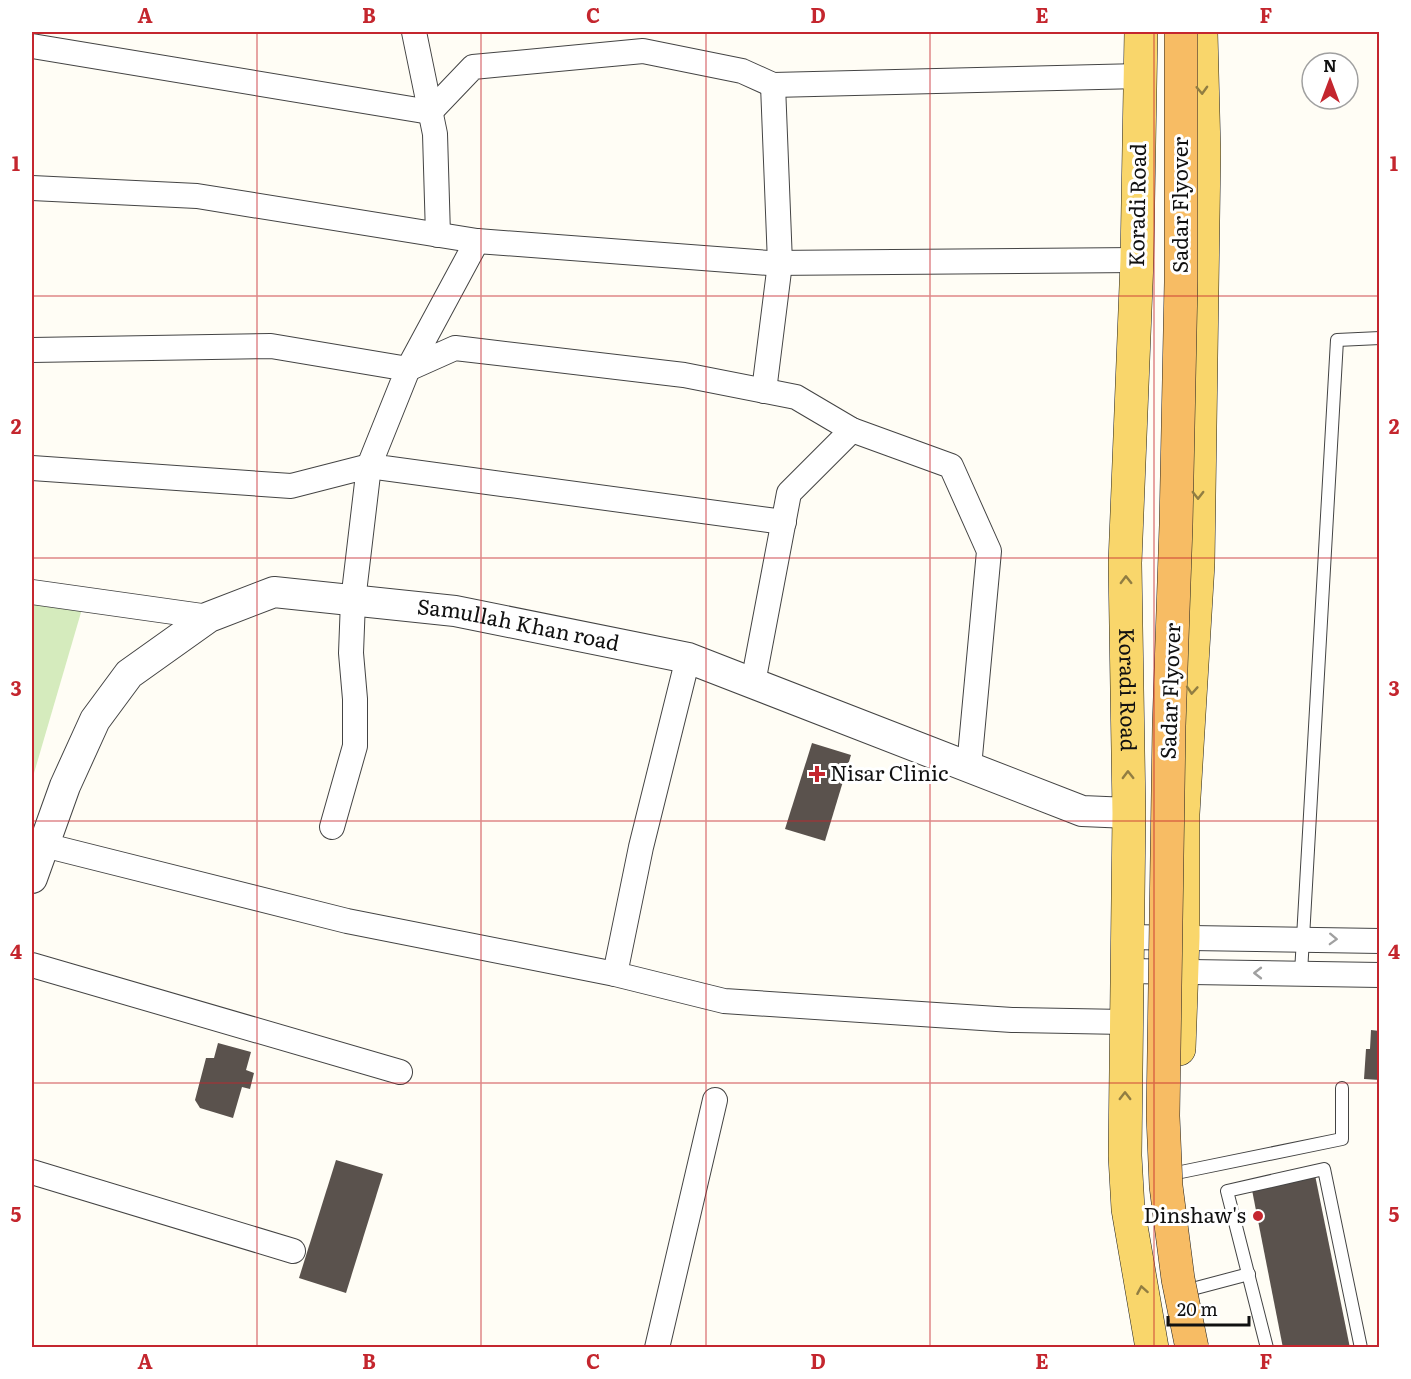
<svg xmlns="http://www.w3.org/2000/svg" width="1411" height="1379" viewBox="0 0 1411 1379" font-family="Literata,serif">
  <style>
    .green { fill: #d5ebbd }
    .building { fill: #5a524d }
    .lines { fill: none; stroke-linecap: round; stroke-linejoin: round }
    .service-casing { stroke: #444; stroke-width: 14 }
    .minor-casing { stroke: #444; stroke-width: 26 }
    .tertiary-casing { stroke: #444; stroke-width: 32 }
    .primary-casing { stroke: #222; stroke-width: 34 }
    .service { stroke: #fff; stroke-width: 12 }
    .minor { stroke: #fff; stroke-width: 24 }
    .tertiary { stroke: #fff; stroke-width: 30 }
    .primary { stroke: #f9d66b; stroke-width: 33 }
    .trunk-bridge-casing { stroke: #222; stroke-width: 34; stroke-linecap: butt }
    .trunk-bridge { stroke: #f7bc64; stroke-width: 33 }
    .oneway { stroke: #917d42 }
    .oneway2 { stroke: #a0a0a0 }
    .grid { fill: none; stroke: #c4262e; stroke-width: 1.5; stroke-opacity: 0.55 }
    .poi-dot { fill: #c4262e; stroke: #fff; stroke-width: 2 }
    .labels { text-anchor: middle; stroke-width: 6; stroke-linejoin: round; paint-order: stroke }
    .street-label { font-size: 21px; fill: #111; stroke: #fff }
    .poi-label { font-size: 21px; fill: #111; stroke: #fff; text-anchor: start }
    .neatline { fill: none; stroke: #c4262e; stroke-width: 2 }
    .grid-label { font-size: 20px; text-anchor: middle; font-weight: bold; fill: #c4262e }
  </style>
  <rect width="100%" height="100%" fill="#fffdf5"/>
  <!-- green -->
  <path class="green" d="M32 600 82 609 32 780Z"/>
  <!-- building -->
  <g class="building">
    <path d="M812 743 851 755 825 841 785 829Z"/>
    <path d="M1371 1030 1380 1031V1080L1364 1079 1366 1049H1370Z"/>
    <path d="M218 1043 251 1052 246 1070 254 1073 250 1089 242 1087 233 1118 200 1108 195 1100 206 1058H214Z"/>
    <path d="M336 1160 383 1174 346 1293 299 1278Z"/>
    <path d="M1315 1175 1350 1348H1283L1252 1190Z"/>
  </g>
  <g class="lines">
    <!-- service casing -->
    <g class="service-casing">
      <g id="service">
        <path d="M1301 973 1337 340 1380 338"/>
        <path d="M1181 1172 1342 1139V1088"/>
        <path d="M1196 1288 1249 1274"/>
        <path d="M1267 1348 1227 1191 1324 1169 1361 1348"/>
      </g>
    </g>
    <!-- minor casing -->
    <g class="minor-casing">
      <g id="minor">
        <path d="M414 32 435 134 438 235"/>
        <path d="M32 46 430 112 473 67 643 51 742 71 773 85 1140 76"/>
        <path d="M32 188 197 196 477 241 769 263 1137 260"/>
        <path d="M477 241 408 369 455 348 684 375 796 397 852 430 951 466 989 551 969 767"/>
        <path d="M32 350 271 346 408 369 369 466 784 522"/>
        <path d="M764 391 780 263 773 85"/>
        <path d="M32 468 291 486 369 466 353 601 351 653 355 699V746L332 827"/>
        <path d="M32 592 209 617"/>
        <path d="M688 658 641 847 615 974 724 1001 1012 1020 1125 1022"/>
        <path d="M753 683 789 493 852 430"/>
        <path d="M32 842 347 921 615 974"/>
        <path d="M1127 937 1380 941"/>
        <path d="M32 965 400 1072"/>
        <path d="M1127 971 1380 975"/>
        <path d="M32 1172 293 1251"/>
        <path d="M657 1348 715 1100"/>
      </g>
    </g>
    <!-- tertiary casing -->
    <g class="tertiary-casing">
      <g id="tertiary">
        <path id="s1" d="M32 878 65 786 95 720 129 674 209 617 274 592 455 611 688 658 1082 811 1129 813"/>
      </g>
    </g>
    <!-- primary casing -->
    <g class="primary-casing">
      <g id="primary">
        <path id="s2" d="M1141 32 1137 260 1125 563 1129 813 1125 1156 1128 1209 1152 1348"/>
        <path d="M1179 1049 1183 937V814L1198 564 1204 152 1201 32"/>
      </g>
    </g>
    <!-- service -->
    <use href="#service" class="service"/>
    <!-- minor -->
    <use href="#minor" class="minor"/>
    <!-- tertiary -->
    <use href="#tertiary" class="tertiary"/>
    <!-- primary -->
    <use href="#primary" class="primary"/>
    <!-- trunk-bridge casing -->
    <g class="trunk-bridge-casing">
      <path id="trunk-bridge" d="M1181 32V282L1176 525 1169 726 1163 1116 1166 1186 1178 1279 1192 1348"/>
    </g>
    <!-- trunk-bridge -->
    <use href="#trunk-bridge" class="trunk-bridge"/>
  </g>
  <!-- one-way arrows -->
  <defs><path id="oneway-chevron" d="M-2-3.5L2.5 0L-2 3.5" fill="none" stroke-width="1.6" stroke-linecap="round" stroke-linejoin="round" transform="scale(1.5)"/></defs>
  <g class="oneway">
    <use href="#oneway-chevron" transform="translate(1202 90) rotate(88)"/>
    <use href="#oneway-chevron" transform="translate(1198 495) rotate(90)"/>
    <use href="#oneway-chevron" transform="translate(1126 580) rotate(-91)"/>
    <use href="#oneway-chevron" transform="translate(1192 690) rotate(94)"/>
    <use href="#oneway-chevron" transform="translate(1128 775) rotate(-91)"/>
    <use href="#oneway-chevron" transform="translate(1125 1096) rotate(-90)"/>
    <use href="#oneway-chevron" transform="translate(1142 1290) rotate(-100)"/>
  </g>
  <g class="oneway2">
    <use href="#oneway-chevron" transform="translate(1333 939) rotate(2)"/>
    <use href="#oneway-chevron" transform="translate(1258 973) rotate(180)"/>
  </g>
  <!-- grid -->
  <path class="grid" d="M257 32V1348M481 32V1348M706 32V1348M930 32V1348M1154 32V1348M32 296H1380M32 558H1380M32 821H1380M32 1083H1380"/>
  <!-- markers -->
  <g class="poi-dot">
    <path d="M814 765h6v6h6v6h-6v6h-6v-6h-6v-6h6z"/>
    <circle cx="1258" cy="1216" r="6"/>
  </g>
  <g class="labels">
    <!-- street labels -->
    <g class="street-label">
      <text transform="translate(1138 205) rotate(-89)" y="7">Koradi Road</text>
      <text transform="translate(1181 205) rotate(-90)" y="7">Sadar Flyover</text>
      <text dy="7" stroke="none"><textPath href="#s1" startOffset="642">Samullah Khan road</textPath></text>
      <text dy="7" stroke="none"><textPath href="#s2" startOffset="658">Koradi Road</textPath></text>
      <text transform="translate(1171 691) rotate(-88)" y="7">Sadar Flyover</text>
    </g>
    <!-- poi labels -->
    <g class="poi-label">
      <text x="830" y="781">Nisar Clinic</text>
      <text x="1246" y="1223" text-anchor="end">Dinshaw's</text>
    </g>
  </g>
  <!-- border -->
  <rect width="1411" height="1379" fill="none" stroke="#ffffff" stroke-width="66"/>
  <!-- north arrow -->
  <g transform="translate(1330 81)"><circle r="28" fill="#ffffff" stroke="#a0a0a0" stroke-width="1.5"/>
  <path d="M0-4.5L10 22L0 15L-10 22Z" fill="#c4262e"/>
  <text y="-9" font-size="16" font-weight="bold" text-anchor="middle" fill="#111111">N</text>
  </g>
  <!-- scale -->
  <path d="M1168 1316v9h81v-9" fill="none" stroke="#111111" stroke-width="3"/>
  <text x="1177" y="1316" font-size="18" fill="#111111" stroke="#ffffff" stroke-width="4.5" paint-order="stroke">20 m</text>
  <rect x="33" y="33" width="1345" height="1313" class="neatline"/>
  <g class="grid-label">
    <text x="145" y="23">A</text>
    <text x="369" y="23">B</text>
    <text x="593" y="23">C</text>
    <text x="818" y="23">D</text>
    <text x="1042" y="23">E</text>
    <text x="1266" y="23">F</text>
    <text x="16" y="171">1</text>
    <text x="1394" y="171">1</text>
    <text x="16" y="434">2</text>
    <text x="1394" y="434">2</text>
    <text x="16" y="696">3</text>
    <text x="1394" y="696">3</text>
    <text x="16" y="959">4</text>
    <text x="1394" y="959">4</text>
    <text x="16" y="1222">5</text>
    <text x="1394" y="1222">5</text>
    <text x="145" y="1369">A</text>
    <text x="369" y="1369">B</text>
    <text x="593" y="1369">C</text>
    <text x="818" y="1369">D</text>
    <text x="1042" y="1369">E</text>
    <text x="1266" y="1369">F</text>
  </g>
</svg>
